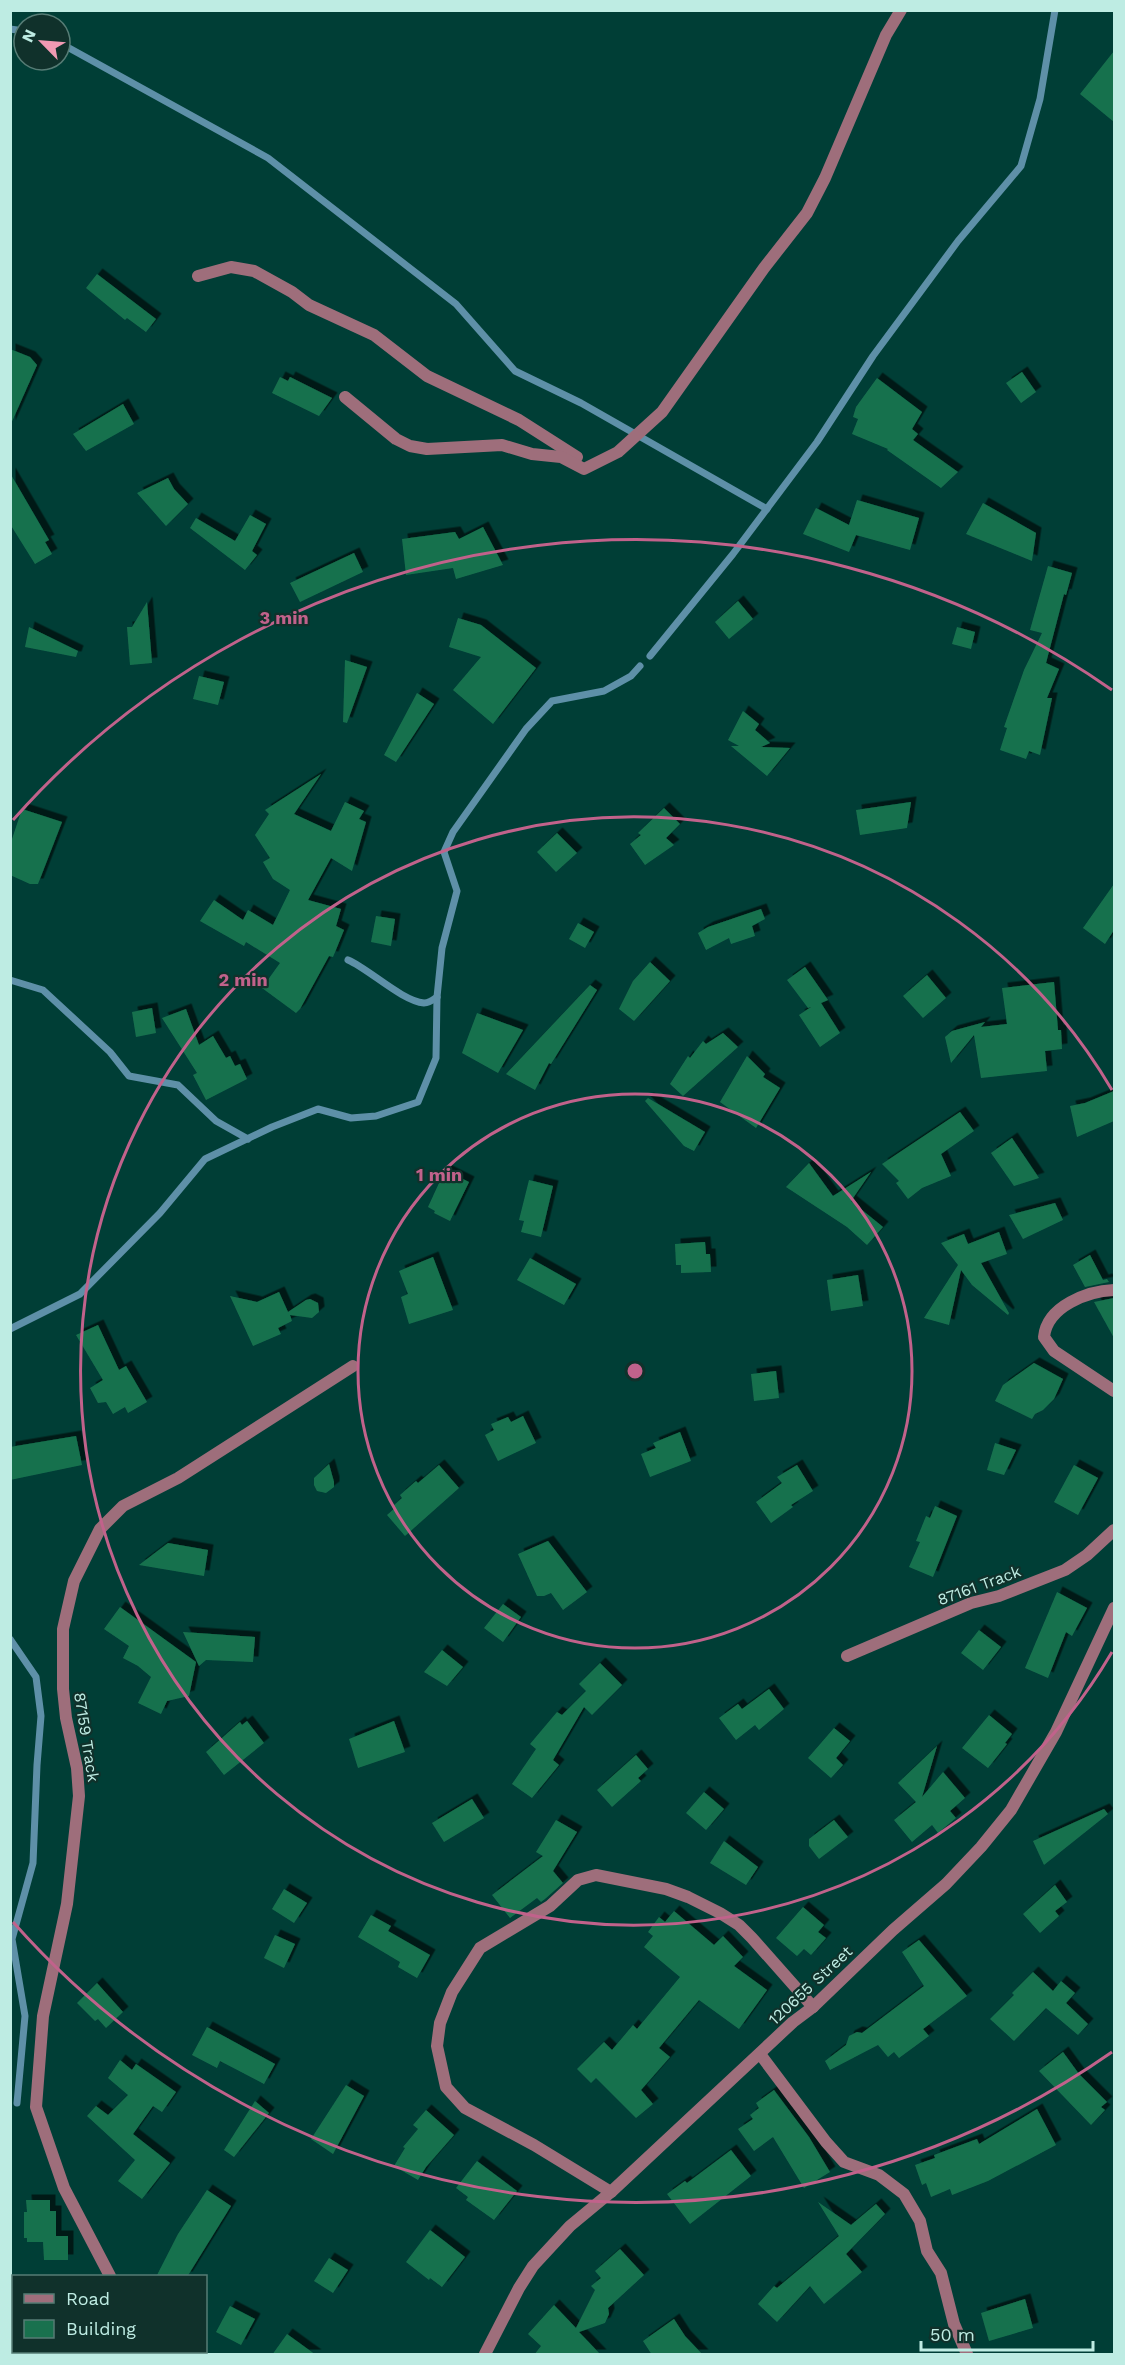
<svg xmlns="http://www.w3.org/2000/svg" width="1125" height="2365" viewBox="0 0 1125 2365" font-family="'Work Sans',sans-serif">
  <style>
    .lines { fill: none; stroke-linecap: round; stroke-linejoin: round }
    .stream { stroke: #5e90a8; stroke-width: 7 }
    .building { fill: #19714e; filter: url(#shadow) }
    .minor { stroke: #9e6e7b; stroke-width: 12 }
    .ring { fill: none; stroke: #c1628b; stroke-width: 3 }
    .labels { text-anchor: middle; stroke-width: 4.5; stroke-linejoin: round; paint-order: stroke }
    .street-label { font-size: 16px; fill: #beece3; stroke: #10312b }
    .centre { fill: #c1628b; stroke: #10312b; stroke-width: 3 }
    .ring-label { font-size: 18px; text-anchor: middle; font-weight: bold; fill: #c1628b; stroke: #10312b; stroke-width: 4.5; stroke-linejoin: round; paint-order: stroke }
  </style>
  <defs>
    <filter id="shadow"><feDropShadow dx="5.5" dy="-5.5" stdDeviation="0" flood-color="#0009"/></filter>
  </defs>
  <rect width="100%" height="100%" fill="#003e36"/>
  <g class="lines">
    <!-- stream -->
    <g class="stream">
      <path d="M10 29 24 31"/>
      <path d="M60 43 268 158 456 304 515 371 581 403 767 509"/>
      <path d="M650 656 733 554 817 442 873 356 958 241 1021 166 1040 99 1055 10"/>
      <path d="M348 960C369 969 402 1001 424 1003 429 1003 433 1000 437 997"/>
      <path d="M10 980 43 990 110 1052 129 1076 178 1085 216 1121 248 1139"/>
      <path d="M10 1329 80 1294 160 1213 205 1159 272 1127 318 1109 351 1118 376 1116 418 1102 436 1058 437 997 442 948 457 891 444 852 453 832 526 729 552 701 604 691 631 676 640 666"/>
      <path d="M10 1639 36 1677 41 1716 37 1765 33 1863 12 1939 25 2016 17 2103"/>
    </g>
  </g>
  <!-- building -->
  <g class="building">
    <path d="M1114 51V122L1080 94Z"/>
    <path d="M97 274 156 319 146 332 127 318 125 320 86 288Z"/>
    <path d="M10 349 30 357 37 365 10 426Z"/>
    <path d="M1022 372 1036 392 1021 403 1006 383Z"/>
    <path d="M280 377 288 381 290 377 332 398 319 416 272 393Z"/>
    <path d="M877 378 922 412 912 429 918 434 913 440 958 472 941 488 887 450 888 449 852 434 858 419 853 417 856 407Z"/>
    <path d="M123 404 134 424 86 451 73 434Z"/>
    <path d="M10 473 49 540 45 542 52 554 35 564 10 524Z"/>
    <path d="M168 478 174 489 188 504 166 526 137 493Z"/>
    <path d="M857 500 919 518 910 550 856 535 849 552 803 534 816 508 849 525Z"/>
    <path d="M983 503 1036 533 1032 561 966 534Z"/>
    <path d="M250 515 266 524 252 551 257 555 245 570 190 528 196 518 235 541Z"/>
    <path d="M483 527 503 565 456 579 453 568 406 575 402 539 455 532 459 539Z"/>
    <path d="M354 553 363 572 300 602 290 583Z"/>
    <path d="M1048 566 1072 573 1066 595 1064 594 1046 663 1059 669 1047 698H1052L1040 755 1029 751 1026 759 1000 750 1007 728 1004 727 1024 670 1042 633 1030 630Z"/>
    <path d="M738 601 753 619 729 639 715 622Z"/>
    <path d="M147 602 152 663 130 665 127 627H132Z"/>
    <path d="M458 618 481 625 536 668 493 724 453 690 481 657 449 647Z"/>
    <path d="M29 627 78 651 76 657 25 647Z"/>
    <path d="M957 627 975 632 971 649 952 644Z"/>
    <path d="M345 660 367 667 347 723 343 722Z"/>
    <path d="M199 676 224 682 218 705 193 699Z"/>
    <path d="M417 693 434 704 396 762 384 755Z"/>
    <path d="M743 711 759 724 755 730 770 743 761 747 790 748 767 776 731 746H739L728 740Z"/>
    <path d="M321 774 294 814 331 831 345 802 364 811 359 819 366 822 352 871 331 858 308 900 341 909 336 926 344 930 333 957 329 956 300 1009 296 1013 262 988 280 963 246 942 244 946 200 921 214 900 243 920 248 910 273 925 290 890 273 879 263 862 270 858 255 835 269 814 265 810Z"/>
    <path d="M911 802 907 828 860 835 856 810Z"/>
    <path d="M664 808 680 824 666 838 674 845 645 865 630 844 641 835 638 833Z"/>
    <path d="M22 809 62 822 38 884H30L10 875V845Z"/>
    <path d="M557 833 577 853 556 872 537 852Z"/>
    <path d="M1114 884V930L1105 944 1083 928Z"/>
    <path d="M761 909 765 919 752 926 755 936 731 944 729 938 706 950 698 933 708 927Z"/>
    <path d="M376 916 395 919 391 946 371 942Z"/>
    <path d="M578 923 594 932 585 948 569 939Z"/>
    <path d="M650 962 670 981 634 1021 619 1009 633 981Z"/>
    <path d="M805 967 828 1000 821 1003 840 1033 820 1047 799 1015 811 1007 808 1008 787 980Z"/>
    <path d="M927 975 946 998 923 1018 903 996Z"/>
    <path d="M1054 982 1058 1030H1061L1062 1049 1045 1051 1047 1071 981 1078 974 1035 951 1063 945 1037 952 1031 985 1022 981 1027 1007 1024 1002 988Z"/>
    <path d="M590 985 597 990 551 1064 549 1063 535 1090 506 1074Z"/>
    <path d="M152 1008 156 1033 136 1037 132 1012Z"/>
    <path d="M186 1009 199 1045 213 1036 226 1058 230 1056 235 1066 240 1064 247 1079 206 1100 193 1075 197 1073 162 1018Z"/>
    <path d="M477 1013 523 1030 498 1073 462 1053Z"/>
    <path d="M723 1033 738 1047 683 1096 670 1084 688 1056 690 1058 703 1041 706 1044Z"/>
    <path d="M747 1056 765 1074 763 1077 780 1088 756 1128 720 1102Z"/>
    <path d="M1114 1091V1121L1077 1137 1070 1106 1085 1103Z"/>
    <path d="M648 1098 705 1132 694 1151 684 1146 645 1101Z"/>
    <path d="M960 1112 974 1131 941 1154 951 1176 922 1188 908 1199 896 1183 899 1181 882 1164Z"/>
    <path d="M1012 1138 1039 1178 1014 1186 991 1153Z"/>
    <path d="M809 1163 833 1196 871 1172 851 1201 883 1227 867 1245 847 1227 786 1187Z"/>
    <path d="M445 1170 469 1182 450 1221 434 1213 435 1211 428 1207Z"/>
    <path d="M529 1180 553 1186 541 1237 521 1232 524 1221 519 1220Z"/>
    <path d="M1055 1203 1063 1220 1023 1239 1009 1215Z"/>
    <path d="M999 1232 1007 1254 981 1263 1009 1313 1008 1315 972 1285 961 1270 949 1325 924 1318 958 1265 941 1243 964 1234 968 1244Z"/>
    <path d="M705 1242 706 1254H710L711 1272 681 1273V1265H676L675 1244Z"/>
    <path d="M1090 1255 1103 1280 1107 1279 1109 1282 1085 1287 1073 1265Z"/>
    <path d="M433 1257 453 1310 409 1324 401 1297 408 1294 399 1271Z"/>
    <path d="M530 1258 576 1284 564 1305 517 1280Z"/>
    <path d="M858 1275 863 1306 831 1311 827 1280Z"/>
    <path d="M279 1292 288 1312 306 1300 310 1299 318 1303 319 1312 312 1318 290 1315 292 1321 278 1328 281 1334 253 1346 230 1296 257 1302Z"/>
    <path d="M1114 1298V1338L1094 1302Z"/>
    <path d="M98 1325 119 1370 126 1366 147 1402 128 1413 125 1407 113 1414 106 1402 98 1403 90 1388 103 1380 76 1335Z"/>
    <path d="M1034 1363 1063 1379 1054 1399 1043 1410 1035 1414 1032 1419 995 1401 1003 1385Z"/>
    <path d="M776 1371 779 1398 754 1401 751 1374Z"/>
    <path d="M523 1416 536 1443 498 1461 485 1435 494 1430 491 1424 508 1417 511 1422Z"/>
    <path d="M680 1432 691 1461 650 1477 641 1454 656 1448 653 1443Z"/>
    <path d="M76 1436 82 1465 10 1480V1447Z"/>
    <path d="M995 1443 1016 1450 1004 1475 987 1470Z"/>
    <path d="M329 1464 334 1482V1487L326 1493 317 1491 314 1485V1478Z"/>
    <path d="M439 1465 459 1488 405 1536 387 1515 395 1508 393 1506 402 1498 400 1495 416 1481 418 1483Z"/>
    <path d="M797 1465 813 1491 791 1505 793 1507 771 1523 756 1502 782 1483 777 1477Z"/>
    <path d="M1074 1465 1098 1478 1078 1515 1054 1502Z"/>
    <path d="M935 1506 957 1516 933 1577 909 1567 920 1542 916 1541 926 1516 930 1518Z"/>
    <path d="M548 1541 587 1592 563 1610 551 1593 544 1596H537L518 1554Z"/>
    <path d="M168 1543 208 1550 204 1576 139 1565Z"/>
    <path d="M1057 1592 1087 1608 1072 1636 1066 1632 1048 1678 1025 1668Z"/>
    <path d="M503 1604 521 1617 503 1642 484 1628Z"/>
    <path d="M120 1607 196 1662 189 1696 167 1701 161 1714 138 1703 151 1677 138 1666 123 1658 129 1646 104 1629Z"/>
    <path d="M979 1630 1001 1647 983 1670 961 1653Z"/>
    <path d="M183 1632 255 1637 253 1662 206 1660 199 1666Z"/>
    <path d="M442 1650 463 1667 447 1686 424 1672Z"/>
    <path d="M600 1663 622 1685 592 1715 584 1707 553 1760 559 1765 532 1798 512 1784 536 1749 530 1744 557 1712 562 1715 586 1691 579 1684Z"/>
    <path d="M769 1689 784 1709 759 1730 755 1725 736 1740 719 1718 738 1704 742 1709Z"/>
    <path d="M989 1715 1012 1734 1005 1743 1007 1744 988 1768 962 1748Z"/>
    <path d="M247 1721 264 1743 224 1775 206 1752 240 1722 242 1725Z"/>
    <path d="M394 1721 405 1752 358 1768 349 1739Z"/>
    <path d="M834 1728 850 1741 836 1758 843 1765 831 1778 808 1758Z"/>
    <path d="M937 1746 922 1797 943 1772 965 1798 950 1811 956 1818 938 1833 932 1825 912 1842 894 1820 916 1802 898 1783Z"/>
    <path d="M636 1755 648 1769 638 1778 641 1781 612 1807 597 1790Z"/>
    <path d="M704 1792 724 1809 706 1830 686 1813Z"/>
    <path d="M472 1799 484 1818 444 1842 432 1823Z"/>
    <path d="M1104 1809 1108 1814 1044 1865 1033 1841Z"/>
    <path d="M556 1820 577 1832 553 1871 563 1883 545 1899 541 1902 537 1898 510 1918 492 1895 543 1856 536 1852Z"/>
    <path d="M834 1820 848 1837 819 1859 809 1846V1839Z"/>
    <path d="M724 1841 758 1867 746 1885 710 1863Z"/>
    <path d="M1055 1885 1067 1902 1055 1911 1059 1916 1040 1933 1023 1914Z"/>
    <path d="M284 1889 307 1903 294 1923 272 1909Z"/>
    <path d="M803 1907 824 1925 818 1932 826 1938 811 1955 804 1949 797 1956 776 1938Z"/>
    <path d="M674 1911 714 1945 723 1936 743 1957 734 1966 767 1990 739 2029 699 2000 659 2048 670 2057 641 2090 653 2104 636 2118 596 2078 591 2083 577 2069 604 2042 612 2050 633 2025 637 2029 680 1977 644 1947 653 1936 648 1932 659 1917 665 1922Z"/>
    <path d="M371 1915 391 1926 388 1931 430 1955 417 1978 398 1967 400 1962 358 1937Z"/>
    <path d="M275 1935 295 1944 284 1968 264 1958Z"/>
    <path d="M919 1940 967 1996 923 2029 929 2036 899 2058 894 2052 888 2057 878 2045 830 2070 825 2061 846 2045 849 2036 857 2032 862 2033 924 1986 902 1952Z"/>
    <path d="M1033 1972 1053 1991 1061 1981 1075 1993 1066 2003 1088 2024 1078 2035 1046 2008 1014 2041 990 2019 1014 1995 1012 1993Z"/>
    <path d="M97 1983 123 2012 106 2028 98 2019 95 2021 77 2003Z"/>
    <path d="M207 2027 275 2064 264 2084 220 2061 217 2068 192 2055Z"/>
    <path d="M1063 2052 1079 2074 1107 2102 1101 2107 1105 2110 1091 2125 1039 2071Z"/>
    <path d="M120 2060 132 2070 136 2064 176 2092 162 2112 153 2106 133 2134 170 2163 142 2199 118 2181 135 2160 87 2116 96 2106 108 2115 128 2095 108 2078Z"/>
    <path d="M346 2085 364 2096 333 2154 311 2139Z"/>
    <path d="M774 2090 809 2137 830 2172 804 2188 773 2137 754 2151 738 2129 753 2119 750 2115 759 2108 756 2103Z"/>
    <path d="M255 2101 269 2113 234 2157 224 2150Z"/>
    <path d="M1037 2109 1056 2145 988 2181 952 2195 950 2189 931 2197 926 2183 922 2185 915 2165 935 2158 934 2155 977 2139 979 2144Z"/>
    <path d="M426 2110 454 2135 426 2167 418 2180 394 2166 405 2148 403 2147 418 2129 413 2125Z"/>
    <path d="M731 2150 751 2176 690 2224 667 2194 685 2181 687 2183Z"/>
    <path d="M477 2161 517 2191 494 2220 466 2200 468 2197 456 2188Z"/>
    <path d="M207 2190 231 2206 187 2277H156L178 2234Z"/>
    <path d="M26 2200H50V2211H56V2236H68V2260H44L43 2242H27V2238H24V2212H27Z"/>
    <path d="M818 2202 851 2225 876 2204 885 2214 846 2254 862 2272 824 2304 810 2286 777 2322 758 2304 774 2286 777 2288 839 2236Z"/>
    <path d="M430 2230 465 2257 442 2287 430 2278 429 2280 406 2262Z"/>
    <path d="M620 2249 644 2275 608 2308 609 2314 605 2323 579 2332 601 2355H534L541 2346 528 2334 554 2305 576 2328 595 2290 591 2286 601 2278 595 2271Z"/>
    <path d="M329 2258 348 2270 333 2293 314 2281Z"/>
    <path d="M1025 2299 1033 2328 989 2341 981 2313Z"/>
    <path d="M230 2306 255 2319 241 2345 216 2332Z"/>
    <path d="M674 2319 685 2336 703 2355H652L643 2341Z"/>
    <path d="M287 2334 316 2355H272Z"/>
  </g>
  <g class="lines">
    <!-- minor -->
    <g class="minor">
      <path d="M198 276 231 267 254 271 292 292 309 305 374 335 427 376 519 420 577 457"/>
      <path d="M345 397 396 439 410 446 427 449 502 445 532 454 561 457 584 469 618 452 662 412 764 268 807 213 825 178 886 35 901 10"/>
      <path d="M1114 1290C1088 1291 1047 1306 1044 1337L1054 1351 1114 1391"/>
      <path d="M847 1656 971 1603 999 1596 1065 1570 1087 1555 1114 1530"/>
      <path d="M760 2054 826 2142 844 2162 879 2175 904 2194 920 2221 927 2251 941 2273 954 2324 967 2354"/>
      <path d="M611 2192 534 2145 465 2108 446 2087 437 2046 440 2023 452 1992 480 1948 550 1906 578 1880 596 1875 666 1889 688 1897 720 1913 739 1925 752 1938 813 2007"/>
      <path d="M110 2276 64 2188 36 2107 43 2016 67 1904 79 1796 77 1768 66 1718 63 1689V1629L74 1581 100 1529 123 1506 178 1478 353 1366"/>
      <path d="M133 2352 134 2354"/>
      <path d="M485 2354 519 2288 533 2266 570 2226 611 2192 793 2022 813 2007 893 1930 946 1884 981 1847 1011 1810 1056 1732 1114 1608"/>
    </g>
  </g>
  <!-- distance rings -->
  <g class="ring">
    <circle cx="635" cy="1371" r="277"/>
    <path d="M1112 1652A554 554 0 1 1 1112 1090"/>
    <path d="M1112 2052A831 831 0 0 1 13 1922M13 820A831 831 0 0 1 1112 690"/>
  </g>
  <g class="labels">
    <!-- street labels -->
    <g class="street-label">
      <text transform="translate(979 1585) rotate(-20)" y="6">87161 Track</text>
      <text transform="translate(87 1737) rotate(81)" y="6">87159 Track</text>
      <text transform="translate(810 1985) rotate(-43)" y="6">120655 Street</text>
    </g>
  </g>
  <circle cx="635" cy="1371" r="9" class="centre"/>
  <g class="ring-label">
    <text x="284" y="624">3 min</text>
    <text x="243" y="986">2 min</text>
    <text x="439" y="1181">1 min</text>
  </g>
  <!-- border -->
  <rect width="1125" height="2365" fill="none" stroke="#beece3" stroke-width="24"/>
  <!-- legend -->
  <rect x="12" y="2275" width="195" height="78" fill="#10312b" stroke="#567c75" stroke-width="1.5"/>
  <rect x="24" y="2294" width="30" height="9" fill="#9e6e7b" stroke="#567c75" stroke-width="1.5"/>
  <text x="66" y="2305" font-size="18" fill="#beece3">Road</text>
  <rect x="24" y="2320" width="30" height="18" fill="#19714e" stroke="#567c75" stroke-width="1.5"/>
  <text x="66" y="2335" font-size="18" fill="#beece3">Building</text>
  <!-- north arrow -->
  <g transform="translate(42 42) rotate(295)"><circle r="28" fill="#10312b" stroke="#567c75" stroke-width="1.5"/>
  <path d="M0-4.5L10 22L0 15L-10 22Z" fill="#f19ab3"/>
  <text y="-9" font-size="16" font-weight="bold" text-anchor="middle" fill="#beece3">N</text>
  </g>
  <!-- scale -->
  <path d="M921 2341v9h172v-9" fill="none" stroke="#beece3" stroke-width="3"/>
  <text x="930" y="2341" font-size="18" fill="#beece3" stroke="#10312b" stroke-width="4.5" paint-order="stroke">50 m</text>
</svg>
